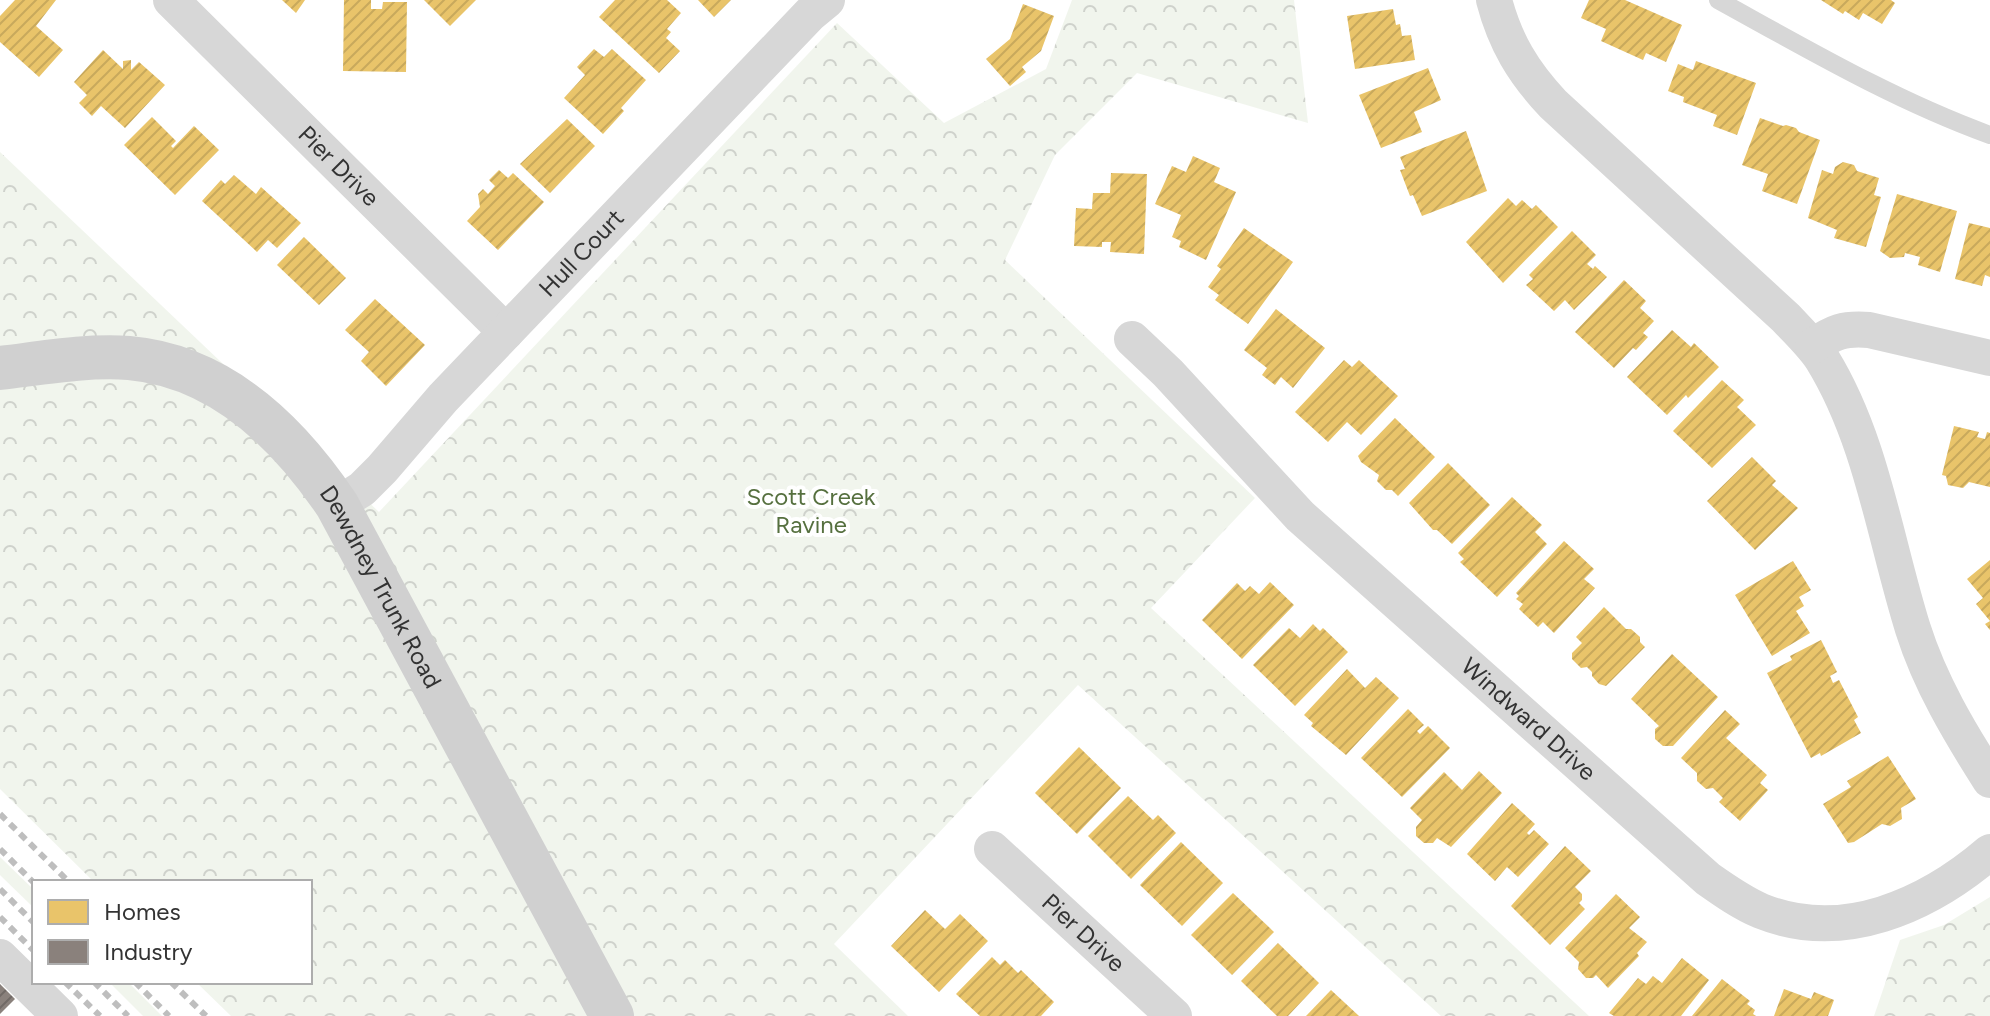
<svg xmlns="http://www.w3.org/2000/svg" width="1990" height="1016" viewBox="0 0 1990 1016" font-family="Figtree,sans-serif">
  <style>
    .grass { fill: #f1f5ed }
    .forest { fill: url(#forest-crowns) }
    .homes { fill: url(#homes-hatch) }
    .industry { fill: url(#industry-hatch) }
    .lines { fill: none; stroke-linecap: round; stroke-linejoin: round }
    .service { stroke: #d7d7d7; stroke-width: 18 }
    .minor { stroke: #d7d7d7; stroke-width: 36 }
    .secondary { stroke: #d0d0d0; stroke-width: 44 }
    .rail { stroke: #bebebe; stroke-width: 6; stroke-dasharray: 8 6; stroke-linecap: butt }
    .labels { text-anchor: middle; stroke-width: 8; stroke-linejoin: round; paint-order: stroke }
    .street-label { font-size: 24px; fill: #333; stroke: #fff }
    .park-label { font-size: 24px; fill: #56703f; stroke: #fff }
  </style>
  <defs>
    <pattern id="forest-crowns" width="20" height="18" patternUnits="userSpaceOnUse" patternTransform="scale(2)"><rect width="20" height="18" fill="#f1f5ed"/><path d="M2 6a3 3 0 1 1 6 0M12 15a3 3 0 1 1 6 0" fill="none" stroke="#cfd2cc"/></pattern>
    <pattern id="homes-hatch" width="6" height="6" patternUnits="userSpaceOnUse" patternTransform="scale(2)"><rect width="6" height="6" fill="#e9c46a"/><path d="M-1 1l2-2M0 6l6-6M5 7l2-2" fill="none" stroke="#c8a95c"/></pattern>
    <pattern id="industry-hatch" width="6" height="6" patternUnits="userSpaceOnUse" patternTransform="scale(2)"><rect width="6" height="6" fill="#8a817c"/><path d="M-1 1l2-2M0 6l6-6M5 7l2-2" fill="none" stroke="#716a66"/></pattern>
  </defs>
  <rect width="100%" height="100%" fill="#fff"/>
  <!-- grass -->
  <g class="grass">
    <path d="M0 857 34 890V908L0 875Z"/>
    <path d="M109 982H128L162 1016H143Z"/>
  </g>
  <!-- forest -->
  <g class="forest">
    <path d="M1072 0H1294L1308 123 1137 73 1055 155 1005 260 1255 498 1151 608 1589 1016H1441L1078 685 834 944 908 1016H231L196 982H310V882H94L0 789V152L379 512 837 23 944 123 1046 69Z"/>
    <path d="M1990 897V1016H1874L1900 940 1944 925Z"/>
  </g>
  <!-- homes -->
  <g class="homes">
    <path d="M15 0H56L36 26 63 50 39 77 0 42V16Z"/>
    <path d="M282 0H305L296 13Z"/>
    <path d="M344 0H371V9H382L383 2H407L406 72 343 71Z"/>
    <path d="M424 0H476L450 26Z"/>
    <path d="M615 0H667L681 13 667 29 671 32 666 38 680 51 659 73 599 17Z"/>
    <path d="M698 0H731L714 17Z"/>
    <path d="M1589 0H1625L1682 25 1666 62 1646 53 1643 60 1601 41 1606 29 1581 18Z"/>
    <path d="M1821 0H1891L1895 3 1882 24 1863 13 1859 20 1845 11 1843 14Z"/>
    <path d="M1023 4 1054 16 1041 51 1022 67 1026 72 1010 86 986 59 1010 39Z"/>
    <path d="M1393 9 1396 25 1400 24 1402 36 1411 35 1415 60 1355 69 1347 16Z"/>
    <path d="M594 49 604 57 612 49 646 80 621 108 624 111 603 134 564 98 585 75 577 67Z"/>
    <path d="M103 50 123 69V61L131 60V70L139 62 165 85 125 128 101 106 92 116 79 103 87 95 74 82Z"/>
    <path d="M1696 61 1756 83 1737 135 1713 126 1717 115 1683 102 1684 97 1668 91 1678 64 1693 70Z"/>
    <path d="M1428 68 1441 100 1414 112 1422 132 1381 148 1359 95Z"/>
    <path d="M152 117 176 141 171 146 173 148 194 126 219 150 175 195 124 145Z"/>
    <path d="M1760 118 1783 126 1786 125 1796 128 1799 132 1820 140 1797 204 1762 191 1768 174 1742 165Z"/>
    <path d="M567 119 595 146 550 193 520 164Z"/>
    <path d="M1466 131 1487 191 1422 216 1413 195 1410 196 1400 170 1405 169 1400 157Z"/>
    <path d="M1193 156 1220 168 1214 182 1236 192 1206 260 1179 247 1181 241 1172 237 1181 215 1155 204 1172 166 1186 172Z"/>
    <path d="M1843 162 1854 165 1857 171 1879 178 1874 195 1881 197 1866 247 1834 238 1837 230 1808 218 1822 170 1833 174 1835 167Z"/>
    <path d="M499 170 508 178 513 173 544 202 498 250 467 221 480 207 478 194 483 189 488 194 495 186 489 180Z"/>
    <path d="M1111 173 1147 174 1144 254 1110 252 1111 242H1102V247L1074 246 1076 208 1092 209 1093 193H1110Z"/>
    <path d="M234 175 256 194 261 187 301 223 277 248 268 240 257 252 202 201 221 180 225 184Z"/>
    <path d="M1897 194 1957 211 1940 272 1918 265 1920 257 1905 253 1904 257 1890 258 1880 251Z"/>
    <path d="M1508 198 1516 206 1522 200 1532 209 1536 205 1558 227 1503 283 1466 242Z"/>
    <path d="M1969 223 1990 228V277L1985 275 1982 286 1955 279Z"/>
    <path d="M1244 228 1293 262 1248 324 1215 300 1219 295 1208 287 1221 269 1217 266Z"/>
    <path d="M1572 231 1596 255 1587 264 1593 269 1595 266 1607 277 1574 310 1565 300 1554 311 1526 285 1533 279 1529 275Z"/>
    <path d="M304 237 346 278 319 305 277 265Z"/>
    <path d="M1624 280 1646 301 1640 308 1654 321 1643 333 1648 337 1636 350 1633 348 1614 368 1575 332Z"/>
    <path d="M375 299 425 345 386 386 361 361 369 352 345 330Z"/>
    <path d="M1276 309 1325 348 1293 388 1281 377 1275 385 1262 375 1267 368 1244 350Z"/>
    <path d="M1672 330 1691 347 1694 343 1719 367 1688 398 1686 395 1667 415 1627 377Z"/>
    <path d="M1344 360 1352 367 1359 360 1398 396 1361 435 1347 422 1328 442 1295 412Z"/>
    <path d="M1722 380 1744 400 1737 407 1756 425 1712 468 1673 431Z"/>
    <path d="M1395 418 1435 457 1398 496 1392 490H1386L1377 481 1379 475 1361 462 1358 456Z"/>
    <path d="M1954 426 1979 432 1977 437 1985 439 1987 432 1990 433V487L1969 482 1963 488 1948 485 1946 476 1942 475Z"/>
    <path d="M1752 457 1776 481 1772 485 1798 508 1755 550 1707 501Z"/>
    <path d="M1448 463 1490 505 1452 544 1437 530H1433L1409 503Z"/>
    <path d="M1512 497 1542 525 1535 532 1547 544 1497 597 1460 562 1464 559 1458 553Z"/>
    <path d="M1564 541 1594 569 1584 579 1595 588 1554 633 1543 622 1538 627 1519 609 1523 604 1516 599 1519 596 1516 593Z"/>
    <path d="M1990 560V630L1985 624 1990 621 1976 604 1983 598 1967 579Z"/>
    <path d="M1793 561 1811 590 1799 597 1804 606 1796 611 1810 633 1772 656 1735 595Z"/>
    <path d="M1270 582 1294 605 1242 659 1202 620 1237 583 1245 591 1250 586 1259 594Z"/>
    <path d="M1604 607 1626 629H1631L1640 637V642L1645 647 1606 686 1599 684 1592 676V672L1587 667 1581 668 1572 659V653L1582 643 1576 637Z"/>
    <path d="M1313 624 1320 631 1323 628 1348 652 1295 706 1253 665 1289 628 1300 638Z"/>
    <path d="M1821 640 1837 672 1830 676 1833 683 1839 680 1858 717 1854 720 1861 733 1821 756 1820 753 1811 758 1767 673 1792 660 1790 656Z"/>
    <path d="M1672 654 1718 697 1673 746H1663L1655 739V729L1659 726 1631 699Z"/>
    <path d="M1347 669 1365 688 1376 677 1399 698 1346 755 1311 726 1313 723 1304 715Z"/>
    <path d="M1408 709 1424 725 1417 731 1420 734 1428 726 1450 748 1402 797 1361 758Z"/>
    <path d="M1725 710 1740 724 1726 738 1767 775 1760 783 1768 790 1740 821 1719 802 1723 798 1713 788 1706 789 1697 781V773L1681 758Z"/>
    <path d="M1079 747 1121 788 1077 834 1035 793Z"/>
    <path d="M1888 756 1916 799 1901 808 1902 819 1890 826 1882 824 1854 842 1848 843 1823 804 1851 787 1847 781Z"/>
    <path d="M1479 771 1502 793 1451 847 1437 838 1433 843H1424L1416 836V827L1422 820 1410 808 1444 772 1462 790Z"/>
    <path d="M1128 796 1153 820 1158 815 1176 833 1131 879 1088 836Z"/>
    <path d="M1512 803 1535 824 1527 833 1529 835 1534 830 1549 844 1518 877 1507 867 1495 881 1467 854Z"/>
    <path d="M1181 842 1223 883 1182 926 1140 885Z"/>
    <path d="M1565 846 1591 871 1575 887 1582 894V900L1579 903 1585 909 1550 945 1511 906Z"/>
    <path d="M1233 893 1274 932 1232 975 1191 935Z"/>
    <path d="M1616 894 1640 917 1629 928 1647 942 1637 953 1639 956 1608 988 1596 975 1593 978H1586L1578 969 1579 962 1565 948Z"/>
    <path d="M925 910 945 929 960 914 988 941 939 992 891 946Z"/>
    <path d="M1278 943 1319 983 1288 1016H1277L1241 981Z"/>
    <path d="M992 957 1000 965 1005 960 1018 973 1021 970 1054 1002 1041 1016H980L956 994Z"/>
    <path d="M1682 958 1709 980 1681 1016H1614L1609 1013 1638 978 1646 984 1653 976 1662 983Z"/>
    <path d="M1722 979 1750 1001 1747 1004 1755 1010 1753 1014 1756 1016H1692Z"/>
    <path d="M1784 989 1811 999 1814 992 1834 1000 1828 1016H1774Z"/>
    <path d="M1331 990 1359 1016H1306Z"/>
  </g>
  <!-- industry -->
  <path class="industry" d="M0 984 15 999 0 1014Z"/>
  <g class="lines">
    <!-- service -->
    <path class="service" d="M1718 0C1807 49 1894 100 1990 135"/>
    <!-- minor -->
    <g class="minor">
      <path id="s1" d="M171 0 506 332"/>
      <path d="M1494 0C1505 42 1523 72 1553 104L1786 318C1798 331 1812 344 1822 359 1872 440 1885 540 1913 629 1930 683 1960 733 1990 780"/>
      <path id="s2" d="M1132 339 1168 373 1300 516 1708 879C1725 891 1742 903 1761 911 1843 944 1927 906 1990 852"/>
      <path d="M1813 346C1834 332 1843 328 1869 330L1990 358"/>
      <path id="s3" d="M337 505 362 489 382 469 443 398 810 14 827 0"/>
      <path id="s4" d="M992 849 1174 1016"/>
      <path d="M0 957 60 1016"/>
    </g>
    <!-- secondary -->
    <path class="secondary" id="s5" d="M0 368C42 363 86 355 129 358 221 366 288 432 337 505L612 1016"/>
    <!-- rail -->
    <g class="rail">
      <path d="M0 814 69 882"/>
      <path d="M0 849 34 883"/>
      <path d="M0 889 34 923"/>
      <path d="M0 917 34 951"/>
      <path d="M65 982 100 1016"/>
      <path d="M94 982 128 1016"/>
      <path d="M135 982 169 1016"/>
      <path d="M171 982 206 1016"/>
    </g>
  </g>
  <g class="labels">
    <!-- street labels -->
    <g class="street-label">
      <text dy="8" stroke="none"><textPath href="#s1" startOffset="236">Pier Drive</textPath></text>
      <text dy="8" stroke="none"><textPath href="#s3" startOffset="352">Hull Court</textPath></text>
      <text dy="8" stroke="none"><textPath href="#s5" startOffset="486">Dewdney Trunk Road</textPath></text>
      <text dy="8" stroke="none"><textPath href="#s2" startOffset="550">Windward Drive</textPath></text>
      <text dy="8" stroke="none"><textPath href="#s4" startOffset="124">Pier Drive</textPath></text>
    </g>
    <!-- park labels -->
    <g class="park-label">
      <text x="811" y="505">Scott Creek<tspan x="811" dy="28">Ravine</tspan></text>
    </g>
  </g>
  <!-- legend -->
  <rect x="32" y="880" width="280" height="104" fill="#ffffff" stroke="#adadad" stroke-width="2"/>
  <rect x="48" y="900" width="40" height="24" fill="#e9c46a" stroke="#adadad" stroke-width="2"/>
  <text x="104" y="920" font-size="24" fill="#333333">Homes</text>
  <rect x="48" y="940" width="40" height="24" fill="#8a817c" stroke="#adadad" stroke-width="2"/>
  <text x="104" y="960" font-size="24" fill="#333333">Industry</text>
</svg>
